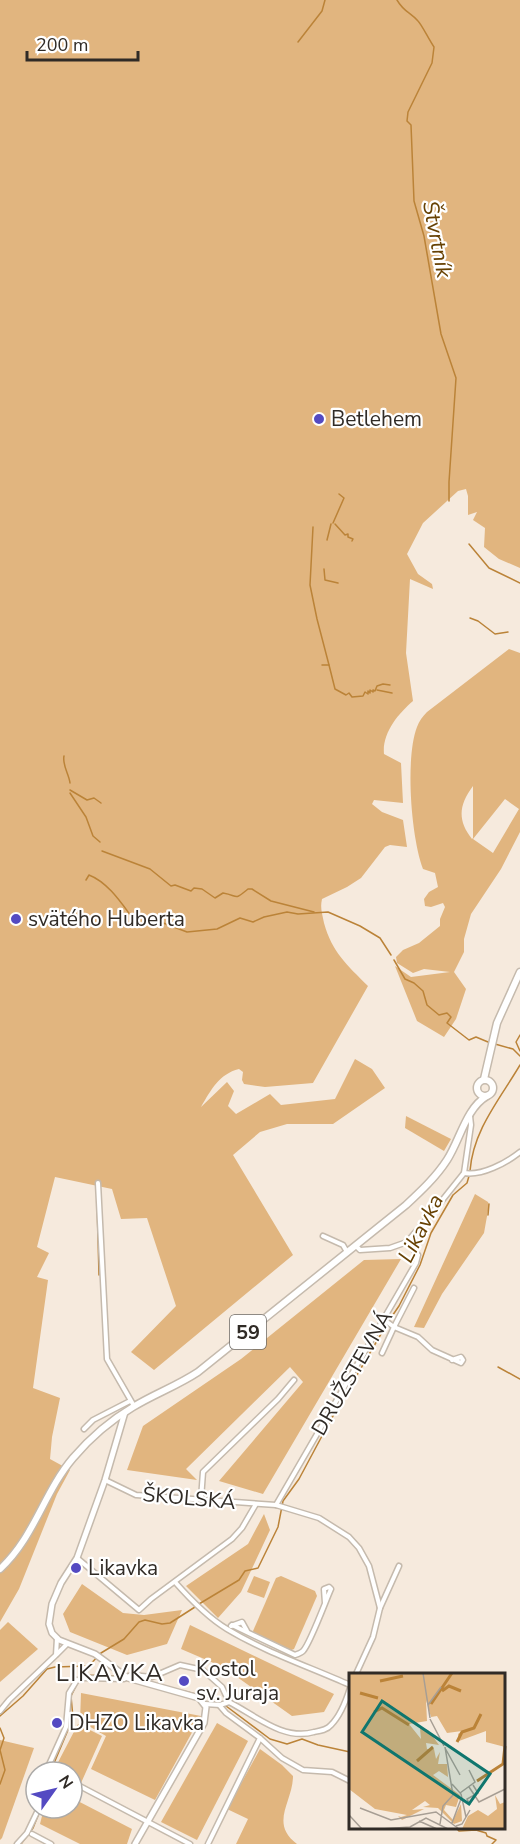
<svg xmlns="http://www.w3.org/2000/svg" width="520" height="1844" viewBox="0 0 520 1844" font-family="'Nunito Sans',sans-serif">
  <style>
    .green { fill: #e1b57f; fill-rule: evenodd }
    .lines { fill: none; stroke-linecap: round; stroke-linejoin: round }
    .stream { stroke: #bb8338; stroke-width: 1.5 }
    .street-casing { stroke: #c5baad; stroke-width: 7 }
    .secondary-casing { stroke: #c5baad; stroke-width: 8 }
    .primary-casing { stroke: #c5baad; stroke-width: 9 }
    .street { stroke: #fff; stroke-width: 4 }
    .secondary { stroke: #fff; stroke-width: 5 }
    .primary { stroke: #fff; stroke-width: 6 }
    .poi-dot { fill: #544ac2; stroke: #fff; stroke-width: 2 }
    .labels { text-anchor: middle; stroke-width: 4.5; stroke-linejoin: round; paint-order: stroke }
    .shield { fill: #fff; stroke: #6e6b67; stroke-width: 1.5 }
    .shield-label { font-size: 20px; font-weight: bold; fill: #302b26 }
    .poi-label { font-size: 21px; fill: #302b26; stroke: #fff; text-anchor: start }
    .street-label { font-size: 21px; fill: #302b26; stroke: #fff }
    .water-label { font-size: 22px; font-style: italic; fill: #674103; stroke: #fff }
    .quarter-label { font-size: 24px; letter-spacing: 1.5px; fill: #302b26; stroke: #fff }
    .inset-river { fill: none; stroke: #bb8338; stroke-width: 3 }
    .inset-road { fill: none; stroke: #a79e94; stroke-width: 1.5 }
    .view { fill: #0f766e; fill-opacity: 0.15; stroke: #0f766e; stroke-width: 3 }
    .inset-edge { fill: none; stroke: #302b26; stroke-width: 3 }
  </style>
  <rect width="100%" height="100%" fill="#f6eadd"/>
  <!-- green -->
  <g class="green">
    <path d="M0 0H520V568L499 559 484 547 485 528 473 520 477 512 468 515V496L466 489 458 491 423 523 407 554 418 574 432 584 433 589 410 579 406 653 413 701C398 714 382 733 384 754L401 763 403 803 374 800 372 804 382 812 403 820 407 847 390 845 385 847 361 878 347 887 322 899C320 908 322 913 324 923 332 952 347 965 368 986L313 1083 265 1087 244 1084 242 1080 243 1072 239 1069C219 1074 211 1090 201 1107L227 1082 234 1091 228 1106 236 1114 270 1094 281 1105 335 1099 355 1059 372 1069 385 1088 333 1124H287L260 1132 233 1155 293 1255 154 1370 131 1352 176 1306 147 1218 121 1219 112 1189 55 1177 37 1247 49 1253 37 1277 48 1280 33 1388 60 1398 52 1437 50 1459 70 1470 57 1494 19 1589 0 1622Z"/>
    <path d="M509 649 520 653V832L501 869 471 914 464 939V952L454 972 466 989 456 1019 444 1037 417 1021 395 966 411 977 450 972 424 969 413 973 397 963 396 957 403 950 419 943 440 926V919L445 907 443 903 431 907 425 906 424 899 429 892 438 887 435 873 423 869C411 837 405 758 417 727 419 721 423 716 427 712ZM473 786V838L472 839C457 820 459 805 473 786ZM505 799 519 809 493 853 473 839Z"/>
    <path d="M406 1116 451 1139 444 1151 405 1128Z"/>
    <path d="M475 1194 488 1202 489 1205 484 1233 442 1294 424 1328 414 1327Z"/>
    <path d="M401 1259 263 1494 219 1481 303 1382 290 1367 186 1469 197 1480 127 1470 143 1426 241 1359 364 1260Z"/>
    <path d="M264 1514 270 1530 241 1592 218 1618 186 1586 248 1544Z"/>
    <path d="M254 1576 270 1582 264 1598 247 1592Z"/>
    <path d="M281 1576 315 1591 317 1596 294 1649 289 1651 254 1634 253 1631 276 1578Z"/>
    <path d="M82 1584 123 1613 144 1615 182 1610 167 1644 127 1655 70 1632 63 1614Z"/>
    <path d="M8 1622 38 1649 0 1682V1630Z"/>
    <path d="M190 1625 334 1694 324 1712 292 1716 223 1667 181 1649Z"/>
    <path d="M81 1693 201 1716 155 1800 91 1769 106 1736 80 1721Z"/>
    <path d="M217 1723 248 1741 197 1840 161 1822Z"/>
    <path d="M78 1724 102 1736 81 1783 72 1779V1772H58L54 1770Z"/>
    <path d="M0 1740 34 1748 2 1838 0 1840Z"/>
    <path d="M260 1749 282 1765 293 1776C293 1802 269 1823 297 1844H236L248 1819 227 1809Z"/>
    <path d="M72 1798 132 1829 127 1844H80L40 1824 44 1808H72Z"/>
  </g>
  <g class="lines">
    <!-- stream -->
    <g class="stream">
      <path d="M397 0C404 12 410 12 418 21 422 25 429 40 434 47L432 63 408 112 407 121 411 125 414 201 424 236 441 334 456 378 449 482V501"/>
      <path d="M298 42 322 11 325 0"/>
      <path d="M333 523 344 498 339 494"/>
      <path d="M335 524 345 535 348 534V537L353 539 352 541"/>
      <path d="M313 527 310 585 317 619 329 665"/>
      <path d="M327 540 331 524"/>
      <path d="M469 544 489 568 520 583"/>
      <path d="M324 569 325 580 338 583"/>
      <path d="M470 618 478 621 495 634 508 632"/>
      <path d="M322 665H329L335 689 346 695 349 693 352 697 363 696 365 692 368 694V691L370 693V690L373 692V690L375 691 377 686 383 684 390 685"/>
      <path d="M377 690 392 693"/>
      <path d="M64 756C62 765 69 774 70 783"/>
      <path d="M70 790 87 800 94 798 101 803"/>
      <path d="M70 793 86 817 93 836 100 842"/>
      <path d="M102 851 150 869 171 886 175 885 191 891 194 888 202 889 215 898 223 893C240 896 233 901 248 889H252L271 901 314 912"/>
      <path d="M86 880 89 875C107 882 120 901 131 916L158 921 187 932 217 929 240 918 253 922 264 917 287 912 298 914 328 912 360 926 380 938 391 955"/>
      <path d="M394 960 405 979 414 983 423 991 427 1005 439 1015 447 1013 451 1017 447 1023 469 1040 476 1037 488 1042"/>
      <path d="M520 1035 516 1042 520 1051"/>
      <path d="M495 1044 513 1049 520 1056"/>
      <path d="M470 1171C473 1130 500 1099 520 1065"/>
      <path d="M97 1200 99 1275"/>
      <path d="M488 1215 489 1204"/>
      <path d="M498 1367 520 1379"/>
      <path d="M199 1604 239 1580 245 1571 258 1568 278 1527 283 1501 299 1479 330 1421 388 1322 399 1306 420 1265 431 1233 453 1195 467 1183 469 1176"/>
      <path d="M82 1675 122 1676"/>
      <path d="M184 1691 218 1700 222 1703"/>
      <path d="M226 1706 270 1739 287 1744 302 1739 318 1745 350 1752"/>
      <path d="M0 1716 23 1696 47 1669 55 1667 87 1666"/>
      <path d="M0 1728 4 1738 0 1750 5 1770 0 1784"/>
      <path d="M52 1768 73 1718 71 1696 83 1672 101 1653 124 1639 139 1622 145 1620 162 1624 170 1623 195 1607"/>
      <path d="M456 1828 459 1831 476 1830 486 1833 487 1836 496 1840 492 1844"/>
      <path d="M21 1844 33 1828 41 1808"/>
    </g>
    <!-- street casing -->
    <g class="street-casing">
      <g id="street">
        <path d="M464 1173C482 1176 506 1163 520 1152"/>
        <path d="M98 1183 107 1359 134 1406"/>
        <path d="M323 1236 343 1245 347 1252"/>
        <path d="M356 1246 360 1250 390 1248 407 1242 436 1208 464 1173 471 1125 470 1116"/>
        <path d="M383 1319 394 1327 414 1288"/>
        <path d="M382 1353 394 1327 418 1337 432 1350 461 1363 463 1360 461 1357 452 1360"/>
        <path d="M84 1429 93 1420 130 1401"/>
        <path d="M105 1480 136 1495 276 1505 319 1518 349 1537 359 1548 369 1566 380 1608"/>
        <path d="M201 1499 203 1472 278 1399 294 1380"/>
        <path d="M276 1505 416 1263 418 1255 407 1242"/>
        <path d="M77 1558 139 1610 151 1599 232 1539 242 1528 256 1504"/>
        <path d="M175 1582C190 1599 207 1617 227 1629 265 1652 310 1667 350 1685"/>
        <path d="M232 1625 295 1655C298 1654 301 1653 303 1651 310 1644 326 1600 331 1589L329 1587 324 1589 325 1603"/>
        <path d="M231 1626 242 1622 247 1631"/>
        <path d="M57 1654 67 1644"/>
        <path d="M356 1674 373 1637 380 1608 399 1566"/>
        <path d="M84 1678 124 1679 131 1675 152 1677 180 1665 203 1670 222 1687 229 1702"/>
        <path d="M205 1704 220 1705 229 1702C255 1715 283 1741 314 1732 320 1731 327 1730 331 1725 341 1715 346 1701 350 1688"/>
        <path d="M0 1711 9 1700 56 1655 57 1638"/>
        <path d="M260 1738 282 1758 303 1770 332 1772 350 1781"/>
        <path d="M47 1769 66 1727 69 1693 77 1680"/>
        <path d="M46 1772 47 1769 54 1772"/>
        <path d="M72 1782 190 1844"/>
        <path d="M32 1834 51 1844"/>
        <path d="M17 1844 27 1833 39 1808"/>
        <path d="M208 1844 260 1738 226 1713 220 1706"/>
      </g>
    </g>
    <!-- secondary casing -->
    <g class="secondary-casing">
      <path id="secondary" d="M125 1412 105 1480 77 1558 61 1583 52 1604 49 1624 52 1633 59 1640 95 1654 128 1678 199 1698 206 1707 204 1723 135 1844"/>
    </g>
    <!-- primary casing -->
    <g class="primary-casing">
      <g id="primary">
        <path d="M484 1079 497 1023 520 972"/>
        <circle cx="485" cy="1088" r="8"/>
        <path d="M0 1569C34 1538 44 1492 73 1458 90 1438 111 1420 133 1407 154 1394 177 1386 198 1372L406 1205C421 1191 436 1177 447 1160 460 1140 466 1108 487 1096"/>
      </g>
    </g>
    <!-- street -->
    <use href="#street" class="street"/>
    <!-- secondary -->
    <use href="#secondary" class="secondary"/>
    <!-- primary -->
    <use href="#primary" class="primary"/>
  </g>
  <!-- markers -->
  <g class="poi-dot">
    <circle cx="319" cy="419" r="6"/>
    <circle cx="16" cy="919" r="6"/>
    <circle cx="76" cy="1568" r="6"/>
    <circle cx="184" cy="1681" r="6"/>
    <circle cx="57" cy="1723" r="6"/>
  </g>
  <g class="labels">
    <!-- shield labels -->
    <rect class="shield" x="230" y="1315" width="36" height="34" rx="4.5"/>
    <g class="shield-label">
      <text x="248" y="1339">59</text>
    </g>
    <!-- poi labels -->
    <g class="poi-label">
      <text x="331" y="426">Betlehem</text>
      <text x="28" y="926">svätého Huberta</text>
      <text x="88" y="1575">Likavka</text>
      <text x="196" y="1676">Kostol<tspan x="196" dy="24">sv. Juraja</tspan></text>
      <text x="69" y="1730">DHZO Likavka</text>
    </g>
    <!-- street labels -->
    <g class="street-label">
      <text transform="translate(352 1373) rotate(-60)" y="7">DRUŽSTEVNÁ</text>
      <text transform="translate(189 1498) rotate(5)" y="7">ŠKOLSKÁ</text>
    </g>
    <!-- water labels -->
    <g class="water-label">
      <text transform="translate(438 239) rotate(79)" y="8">Štvrtník</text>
      <text transform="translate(420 1228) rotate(-63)" y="8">Likavka</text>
    </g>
    <!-- quarter labels -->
    <g class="quarter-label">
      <text x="110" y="1681">LIKAVKA</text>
    </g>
  </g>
  <!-- overview -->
  <g transform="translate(349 1673)">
    <rect width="156" height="156" fill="#f6eadd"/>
    <path d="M0 0H156V74L137 69V58L110 68 109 61 113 58 98 60 88 43 82 44 77 27 78 48 60 51 72 66 71 55 79 57 90 72 77 70 78 76H85L87 86 91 79 89 91H98L99 104 90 98 84 102 111 122 107 134 97 132 95 137 104 147 112 131 113 148 105 151 89 135 74 134 81 132 76 128 63 137 75 136 53 147 49 143 52 144 58 142 26 136 0 116ZM146 122 151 131 156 129V156H113L119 143 129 137 139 143 148 136Z" fill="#e1b57f"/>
    <path class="inset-river" d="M31 8 54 3M93 18 100 13 112 18M11 20 29 25M82 31 103 0M25 39 33 35 60 52M108 69 113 59 125 55 132 41M68 88 84 74M128 108 154 91 156 73"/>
    <path class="inset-road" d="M74 0 81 45M79 32 92 14M81 46 95 73M96 75 111 102M103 111 112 121 117 144M120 114 130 129 156 116M111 120 126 109 120 97M121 132 118 126 129 120 124 112M11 135 42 147 87 139 110 156M0 142 13 156M70 148 88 156M103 150 112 126M91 151 94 133 104 122 96 74M107 153 113 151 121 137M32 156 61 154 77 145 99 156"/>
    <path class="view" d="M33 28 141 101 120 131 13 59Z"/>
    <rect width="156" height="156" class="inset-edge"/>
  </g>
  <!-- north arrow -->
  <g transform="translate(54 1790) rotate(56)"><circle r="28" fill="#ffffff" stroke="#acaaa8" stroke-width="1.5"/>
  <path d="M0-4.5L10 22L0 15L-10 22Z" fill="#544ac2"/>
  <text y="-9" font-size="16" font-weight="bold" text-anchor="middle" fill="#302b26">N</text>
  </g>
  <!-- scale -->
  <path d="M27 51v9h111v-9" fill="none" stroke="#302b26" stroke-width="3"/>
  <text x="36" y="51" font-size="18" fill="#302b26" stroke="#ffffff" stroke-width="4.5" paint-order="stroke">200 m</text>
</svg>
